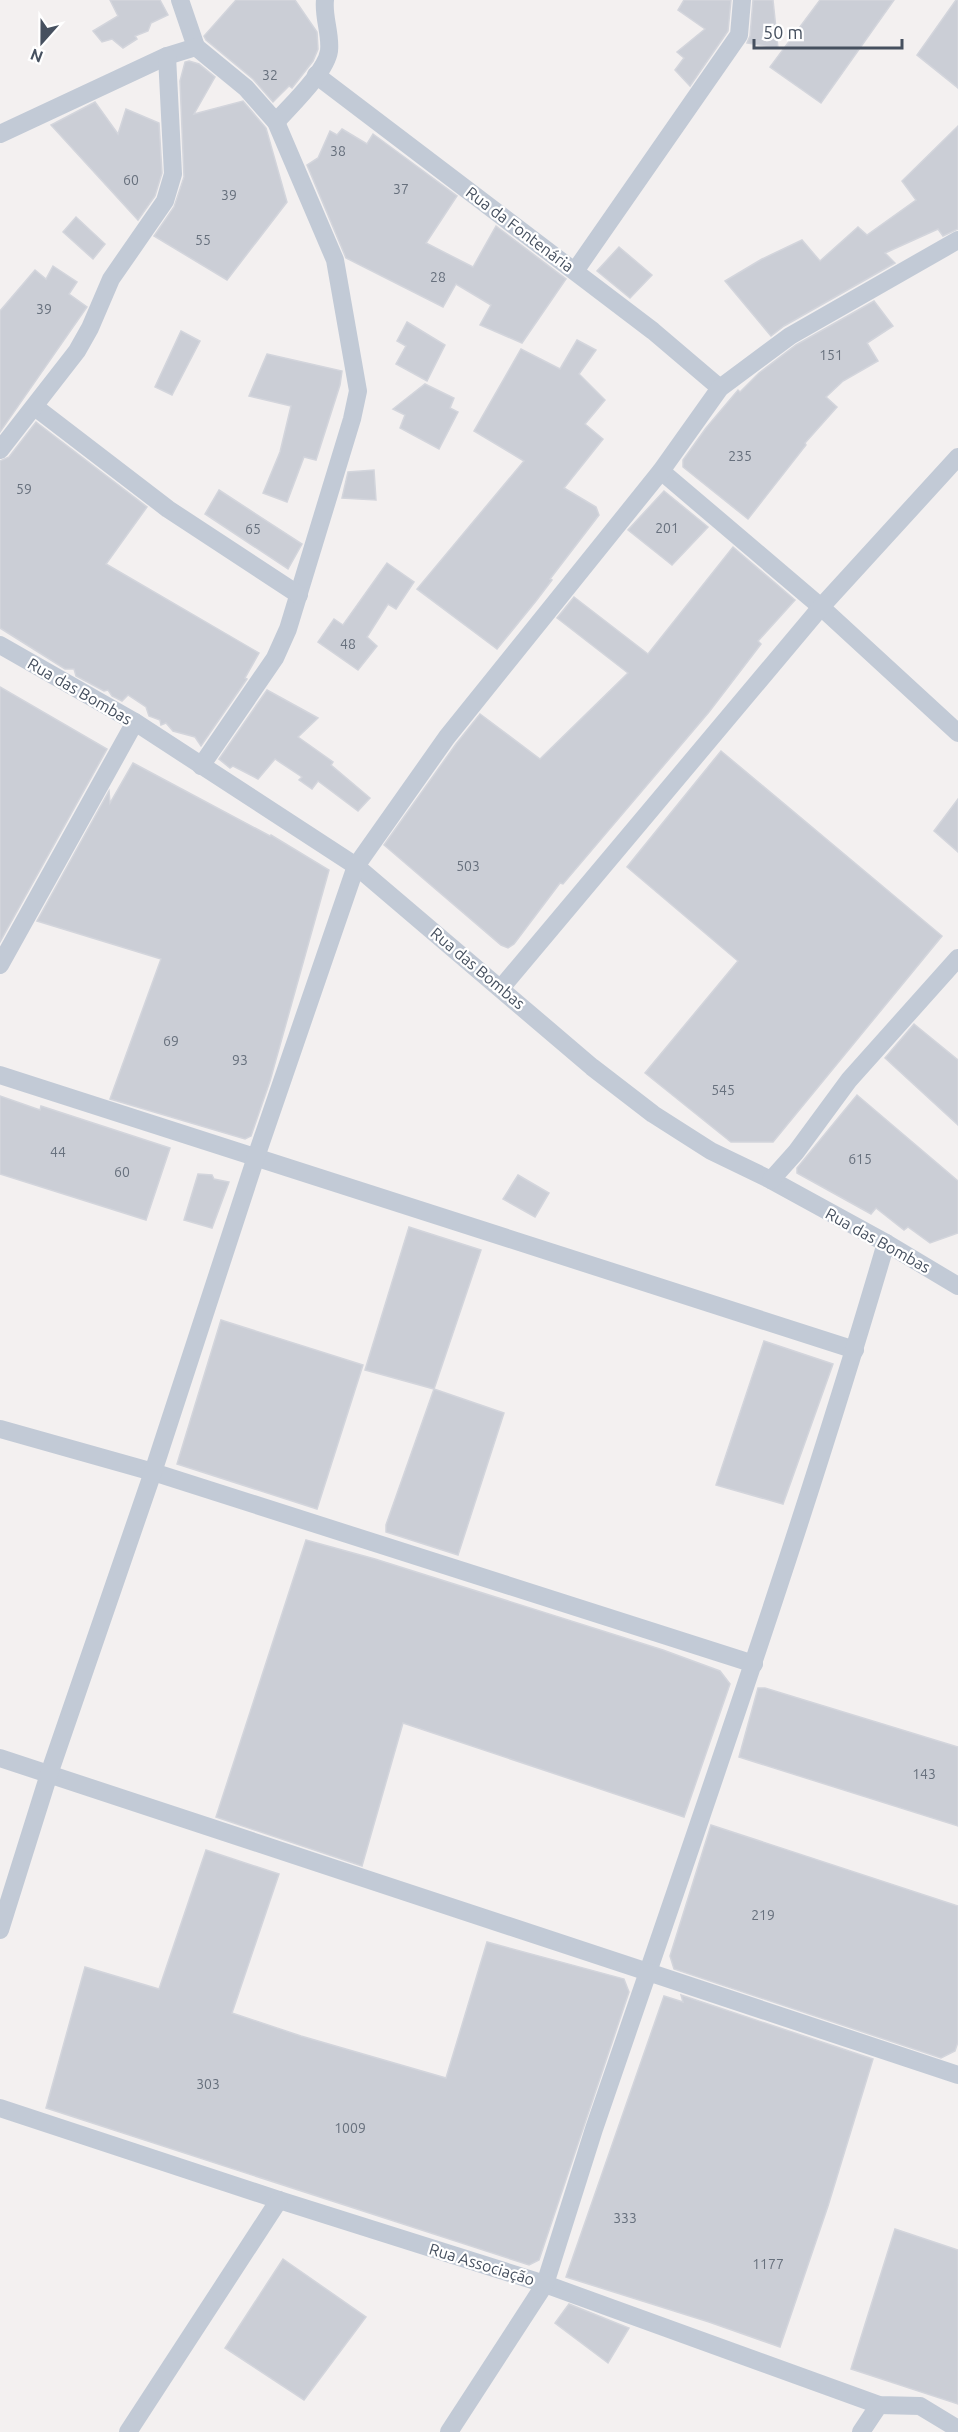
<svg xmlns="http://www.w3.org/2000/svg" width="958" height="2432" viewBox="0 0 958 2432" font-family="Ubuntu,sans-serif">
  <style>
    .building { fill: #cbced6; stroke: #d3d5dc; stroke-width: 1.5 }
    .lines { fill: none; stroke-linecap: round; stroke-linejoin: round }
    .street { stroke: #c2cad6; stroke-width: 18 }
    .labels { text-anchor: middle; stroke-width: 4.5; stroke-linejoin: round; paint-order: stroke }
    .number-label { font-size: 14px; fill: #67707d }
    .street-label { font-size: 16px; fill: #46505f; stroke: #fff }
  </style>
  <rect width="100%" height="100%" fill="#f3f0f0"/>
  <!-- building -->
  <g class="building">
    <path d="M110 0H160L168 15 151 23 148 31 135 36 137 39 123 48 112 39 102 42 93 31 118 16Z"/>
    <path d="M236 0H295L317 32 318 49 313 61 292 88 289 86 273 102 253 79 206 40 204 36Z"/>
    <path d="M684 0H731L728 31 690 86 675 70 684 58 677 52 705 29 678 10Z"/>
    <path d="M753 0H773L778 48 747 43 750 36Z"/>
    <path d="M820 0H894L821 103 770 67Z"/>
    <path d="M956 0H958V88L917 55Z"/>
    <path d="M189 61 199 64 215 77 194 114 243 101 266 128 287 202 227 280 154 236 174 207 184 177 180 81 185 62Z"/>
    <path d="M95 102 118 134 126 109 159 123 162 173 155 196 138 220 51 125Z"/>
    <path d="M958 126V229L943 236 938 229 885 253 895 263 784 326 771 336 725 281 762 259 802 240 820 261 858 227 867 235 916 200 902 181Z"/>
    <path d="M342 129 367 144 373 134 457 196 426 243 473 267 496 226 566 279 522 343 480 325 491 305 456 284 443 307 346 258 307 165 318 158 330 131 337 135Z"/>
    <path d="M76 217 105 244 93 259 63 232Z"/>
    <path d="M619 247 652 275 630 298 597 271Z"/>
    <path d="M53 266 77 282 69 294 87 307 0 432V311L35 270 46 279Z"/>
    <path d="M874 301 893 326 867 343 878 361 843 381 826 397 837 407 805 443 806 445 748 519 683 467V460L706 428 738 390 740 392 759 373 796 345Z"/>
    <path d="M407 322 445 345 427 381 396 364 406 346 397 341Z"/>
    <path d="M181 331 200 341 172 395 155 387Z"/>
    <path d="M577 340 596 350 579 374 605 400 585 424 603 439 564 488 596 507 599 515 550 579 552 580 536 601 497 649 417 589 524 461 474 431 521 349 560 369Z"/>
    <path d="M267 354 342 371 340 385 316 460 304 457 287 502 263 493 280 452 291 406 249 396Z"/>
    <path d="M425 384 454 398 450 408 458 412 439 449 400 428 405 415 393 409Z"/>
    <path d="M36 422 147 507 106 564 259 653 245 678 247 679 201 746 195 737 173 731 166 723 161 725 160 720 149 716 146 707 128 695 122 701 112 696 108 690 104 691 76 676 74 669H65L0 628V461L9 457Z"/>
    <path d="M374 470 376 500 342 498 348 472Z"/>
    <path d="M219 490 302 544 288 569 205 514Z"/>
    <path d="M664 491 708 527 672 565 628 530Z"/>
    <path d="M733 547 795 600 758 641 761 644 709 712 563 884 560 883 514 944 508 948 501 945 384 845 456 744 480 714 540 759 628 673 557 618 574 597 648 654Z"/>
    <path d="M387 563 414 582 396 609 388 604 367 637 377 646 358 670 318 642 334 619 343 625Z"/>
    <path d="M0 687 107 749 0 942Z"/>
    <path d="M267 690 318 718 298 737 333 762 331 765 370 798 358 811 318 781 312 789 299 780 302 777 275 759 258 779 233 766 230 768 219 759Z"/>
    <path d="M721 751 942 936 773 1142H731L645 1073 738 961 627 867Z"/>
    <path d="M133 763 270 836 271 835 329 870 270 1081 251 1136 245 1139 110 1099 161 959 37 921 109 791 110 803Z"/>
    <path d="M958 799V852L934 831Z"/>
    <path d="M914 1024 958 1060V1125L885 1058Z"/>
    <path d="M857 1095 958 1181V1233L930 1243 908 1227 904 1230 876 1208 871 1214 797 1173V1168Z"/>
    <path d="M0 1096 40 1110 41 1106 170 1148 146 1220 0 1174Z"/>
    <path d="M198 1174 212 1175 214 1179 229 1182 212 1228 184 1220Z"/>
    <path d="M518 1175 549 1193 535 1217 503 1199Z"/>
    <path d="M409 1227 481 1250 434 1389 365 1370Z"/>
    <path d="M221 1320 363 1365 317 1509 177 1464Z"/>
    <path d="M764 1341 833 1364 783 1504 716 1485Z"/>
    <path d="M434 1389 504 1413 458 1555 386 1532V1525Z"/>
    <path d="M306 1540 375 1559 663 1650 720 1671 730 1684 684 1817 403 1723 362 1866 216 1817Z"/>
    <path d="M758 1688H765L958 1747V1826L739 1757Z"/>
    <path d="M711 1825 958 1906V2042L955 2051 941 2058 674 1969 670 1956Z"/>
    <path d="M206 1850 279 1874 232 2013 301 2036 446 2078 487 1942 624 1979 629 1992 539 2260 529 2265 46 2108 85 1967 159 1989Z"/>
    <path d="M681 1995 873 2059 828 2206 780 2347 709 2322 566 2277 664 1996 683 2002Z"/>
    <path d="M895 2229 958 2250V2404L851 2369Z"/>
    <path d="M283 2259 366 2317 304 2400 225 2348Z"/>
    <path d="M569 2304 629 2328 608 2363 555 2323Z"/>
  </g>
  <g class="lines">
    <!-- street -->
    <g class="street">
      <path d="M180 0 196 47"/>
      <path d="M316 75 653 331 720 388"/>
      <path d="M276 122C291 105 326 72 329 51 331 34 323 17 325 0"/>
      <path d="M0 134 167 56 196 47 246 88 276 122 335 260 358 391 352 419 288 629 275 658 201 766"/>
      <path d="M575 271 739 35 742 0"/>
      <path d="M35 407 168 509 299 595"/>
      <path d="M0 450 77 351 90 328 111 279 165 201 173 174 167 56"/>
      <path d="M661 471 821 607 958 733"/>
      <path d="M0 645 135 722 356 866 592 1067 653 1114 711 1151 771 1180 886 1243 958 1286"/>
      <path d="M0 965 135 722"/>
      <path d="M501 988 821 607 958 457"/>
      <path d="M0 1075 855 1350"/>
      <path d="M771 1180 796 1152 849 1080 958 958"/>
      <path d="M0 1429 153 1472 754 1664"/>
      <path d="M0 1758 648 1972C731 1730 814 1489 886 1243"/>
      <path d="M0 1930 49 1774 153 1472 256 1157 356 866 447 737 661 471 720 388 790 336 958 240"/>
      <path d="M0 2108 279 2200 545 2284 879 2405 920 2406 958 2429"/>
      <path d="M128 2432 279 2200"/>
      <path d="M449 2432 545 2284 594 2129 648 1972 958 2075"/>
      <path d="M861 2432 879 2405"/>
    </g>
  </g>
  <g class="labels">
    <!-- number labels -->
    <g class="number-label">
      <text x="270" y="80">32</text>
      <text x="338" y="156">38</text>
      <text x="131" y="185">60</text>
      <text x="401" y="194">37</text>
      <text x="229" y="200">39</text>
      <text x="203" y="245">55</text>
      <text x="438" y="282">28</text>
      <text x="44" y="314">39</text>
      <text x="831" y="360">151</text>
      <text x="740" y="461">235</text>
      <text x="24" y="494">59</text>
      <text x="667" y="533">201</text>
      <text x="253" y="534">65</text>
      <text x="348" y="649">48</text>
      <text x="468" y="871">503</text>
      <text x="171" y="1046">69</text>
      <text x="240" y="1065">93</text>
      <text x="723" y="1095">545</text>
      <text x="58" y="1157">44</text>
      <text x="860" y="1164">615</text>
      <text x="122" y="1177">60</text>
      <text x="924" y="1779">143</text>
      <text x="763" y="1920">219</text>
      <text x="208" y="2089">303</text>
      <text x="350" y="2133">1009</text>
      <text x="625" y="2223">333</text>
      <text x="768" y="2269">1177</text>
    </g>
    <!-- street labels -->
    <g class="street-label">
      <text transform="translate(520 229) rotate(37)" y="6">Rua da Fontenária</text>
      <text transform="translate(80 691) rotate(30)" y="6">Rua das Bombas</text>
      <text transform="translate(478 968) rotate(40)" y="6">Rua das Bombas</text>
      <text transform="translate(878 1240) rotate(29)" y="6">Rua das Bombas</text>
      <text transform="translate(482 2264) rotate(17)" y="6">Rua Associação</text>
    </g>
  </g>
  <!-- north arrow -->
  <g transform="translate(42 42) rotate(201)" stroke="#ffffff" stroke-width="4.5" paint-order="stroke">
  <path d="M0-4.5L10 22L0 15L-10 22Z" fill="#46505f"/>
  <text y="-9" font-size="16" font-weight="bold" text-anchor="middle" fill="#46505f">N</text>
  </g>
  <!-- scale -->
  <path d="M754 39v9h148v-9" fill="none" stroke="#46505f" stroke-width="3"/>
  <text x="763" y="39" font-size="18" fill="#46505f" stroke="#ffffff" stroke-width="4.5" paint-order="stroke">50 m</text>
</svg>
